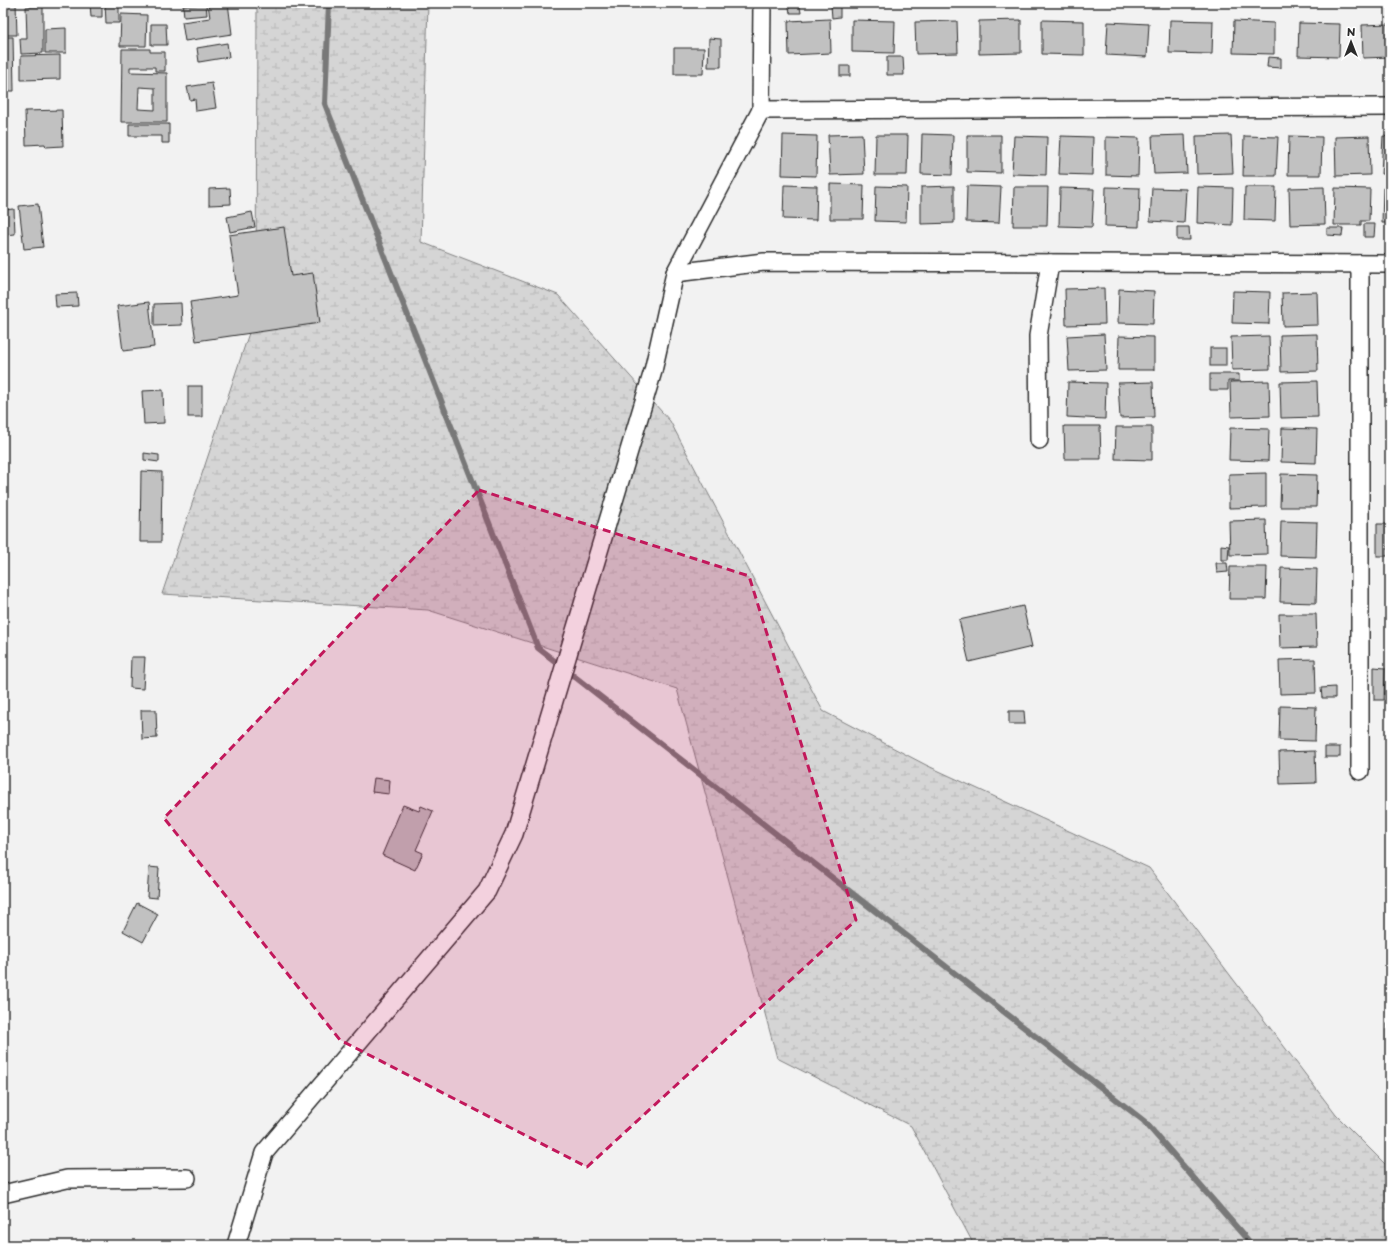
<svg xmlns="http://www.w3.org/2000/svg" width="1393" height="1248" viewBox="0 0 1393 1248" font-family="'Playpen Sans',sans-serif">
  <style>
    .wetland { fill: url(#wetland-marsh); stroke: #808080 }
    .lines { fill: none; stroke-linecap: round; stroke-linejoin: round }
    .stream { stroke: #787878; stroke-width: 6 }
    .building { fill: #c1c1c1; stroke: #2b2b2b; fill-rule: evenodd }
    .street-casing { stroke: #2b2b2b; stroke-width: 20 }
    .street { stroke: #fff; stroke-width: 17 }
    .marked { fill: #c2185b; fill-opacity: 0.2; stroke: #c2185b; stroke-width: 3; stroke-dasharray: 8 5; stroke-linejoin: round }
  </style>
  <defs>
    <pattern id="wetland-marsh" width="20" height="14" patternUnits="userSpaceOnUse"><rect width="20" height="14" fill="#d5d5d5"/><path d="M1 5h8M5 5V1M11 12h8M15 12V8" fill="none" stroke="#b7b7b7"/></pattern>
  </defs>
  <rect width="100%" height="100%" fill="#f2f2f2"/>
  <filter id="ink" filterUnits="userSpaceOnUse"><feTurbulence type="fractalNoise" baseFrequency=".025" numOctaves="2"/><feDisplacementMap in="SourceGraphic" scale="8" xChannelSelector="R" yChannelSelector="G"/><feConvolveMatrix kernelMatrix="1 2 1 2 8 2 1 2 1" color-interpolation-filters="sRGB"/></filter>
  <g filter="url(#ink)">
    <!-- wetland -->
    <path class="wetland" d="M257 3H428L421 242 558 295 670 421 823 711 926 765 1149 868 1336 1115 1390 1169V1245H974L911 1126 777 1058 677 689 428 610 162 594 256 312Z"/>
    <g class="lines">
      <!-- stream -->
      <path class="stream" d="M329 3 325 104 538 648 1144 1121 1252 1245"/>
    </g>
    <!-- building -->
    <g class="building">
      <path d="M3 3H16L17 35H3Z"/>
      <path d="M90 3H102V17H91Z"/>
      <path d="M105 3H119V23H106Z"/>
      <path d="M228 3 232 34 185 41 182 22 210 18 208 4Z"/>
      <path d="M206 4 207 15 184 17 183 6Z"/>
      <path d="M831 5H840V17L832 18Z"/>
      <path d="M43 6V53L21 54 20 39H27L26 7Z"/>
      <path d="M789 7H800L801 13H790Z"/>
      <path d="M121 14 147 15 146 46H120Z"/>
      <path d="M830 19 831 53 789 55 788 21Z"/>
      <path d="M852 20 895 21 894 53 852 52Z"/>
      <path d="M1021 20V53L979 54V21Z"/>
      <path d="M1042 20 1084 21V55L1042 54Z"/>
      <path d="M1170 20 1213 21 1212 54 1169 53Z"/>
      <path d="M957 21 958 53 916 54 915 22Z"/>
      <path d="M1234 21 1274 23V54L1233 53Z"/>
      <path d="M1108 22 1149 24 1147 57 1106 55Z"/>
      <path d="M1299 23 1340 24 1339 57 1298 56Z"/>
      <path d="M151 24H166L167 45H151Z"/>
      <path d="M1390 24V57L1363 58 1362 25Z"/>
      <path d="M66 28V53H45V29Z"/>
      <path d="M3 37H13L14 91H3Z"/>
      <path d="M709 38 721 39V67H708Z"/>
      <path d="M227 43 229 57 199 62 197 48Z"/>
      <path d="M674 48H704L703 74H674Z"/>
      <path d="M122 49H150V52H165V71H155V67H130V72L167 73V122H121ZM139 87 155 88V110L138 109Z"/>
      <path d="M60 55V79L21 80V56Z"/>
      <path d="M887 57H903L904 75H887Z"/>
      <path d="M1268 57 1281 58V68L1267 67Z"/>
      <rect x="840" y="66" width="10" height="10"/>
      <path d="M212 83 216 108 196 111 195 99 190 100 187 87Z"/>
      <path d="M62 110 63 146 46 147 45 144 26 145 25 111Z"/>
      <path d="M129 124H169V143H162V136H129Z"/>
      <path d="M862 134 864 174 830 175 828 135Z"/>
      <path d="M922 134 953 135 952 175 921 174Z"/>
      <path d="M783 135 817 136 816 176 782 175Z"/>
      <path d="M876 135H908L907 175H875Z"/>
      <path d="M967 135H1001V173L967 172Z"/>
      <path d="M1185 135 1187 173 1154 174 1152 136Z"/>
      <path d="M1231 135 1233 173 1197 174 1196 136Z"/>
      <path d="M1014 136 1047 137 1046 175 1012 174Z"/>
      <path d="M1061 136 1093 137 1092 175 1059 174Z"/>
      <path d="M1244 136 1278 137 1276 176H1243Z"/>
      <path d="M1289 136 1322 137 1321 175H1288Z"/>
      <path d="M1369 136 1370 175 1336 176 1335 137Z"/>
      <path d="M1383 136 1390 137V174H1381Z"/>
      <path d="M1106 137 1139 138 1138 176 1106 175Z"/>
      <path d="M830 184 864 185 863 219H830Z"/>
      <path d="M784 185 817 186 816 220 783 219Z"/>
      <path d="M876 186 907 187 906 222 875 221Z"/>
      <path d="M954 186V223L921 224V187Z"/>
      <path d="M967 186 1001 187 999 223 966 222Z"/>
      <path d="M1014 187H1048L1047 226H1013Z"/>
      <path d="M1106 187 1140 188 1139 227 1105 226Z"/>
      <path d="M1198 187 1233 188 1232 225 1197 223Z"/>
      <path d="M1245 187H1276L1275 221 1244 220Z"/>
      <path d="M1324 187 1325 224 1290 225 1289 188Z"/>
      <path d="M230 188 231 204 209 205V189Z"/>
      <path d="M1060 188 1094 189 1092 227 1059 226Z"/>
      <path d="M1152 188 1186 189 1184 223 1150 221Z"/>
      <path d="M1335 188 1370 189 1369 221H1361V225H1334Z"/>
      <path d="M1383 188 1390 189V223H1382Z"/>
      <path d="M38 204 43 247 24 249 19 206Z"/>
      <path d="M14 209 15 234 3 235V210Z"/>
      <path d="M252 212 255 227 230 232 227 217Z"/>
      <path d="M1364 224H1375L1374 237H1364Z"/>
      <path d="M284 227 291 276 313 273 320 323 196 341 190 302 238 295 229 235Z"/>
      <path d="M1177 227H1189L1190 240H1177Z"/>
      <path d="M1327 228H1343L1342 236 1327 235Z"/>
      <path d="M1104 288 1105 324 1066 325 1065 289Z"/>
      <path d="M1119 289 1154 291 1153 324 1118 323Z"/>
      <path d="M1233 291 1270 292 1269 324 1232 323Z"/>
      <path d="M1317 292 1318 325 1283 326 1282 293Z"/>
      <path d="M77 293 78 306 56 307 55 294Z"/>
      <path d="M149 302 154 347 123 351 117 306Z"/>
      <path d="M181 303 182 325 154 326V304Z"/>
      <path d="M1104 334 1106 370 1069 371 1067 336Z"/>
      <path d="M1317 334 1318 371 1281 372 1280 335Z"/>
      <path d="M1119 336 1154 337V370H1118Z"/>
      <path d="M1269 336 1270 369 1232 370 1231 337Z"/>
      <rect x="1210" y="348" width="16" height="18"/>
      <path d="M1210 374H1239V381H1228V390H1210Z"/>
      <path d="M1269 381 1270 416 1231 417 1230 382Z"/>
      <path d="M1317 381 1318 417 1281 418 1280 382Z"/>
      <path d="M1068 382 1106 383 1105 419 1067 417Z"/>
      <path d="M1153 382 1154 417 1120 418 1118 383Z"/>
      <rect x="188" y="386" width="14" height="31"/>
      <path d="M163 390 164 423 144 424 142 391Z"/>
      <path d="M1064 426H1100L1101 459H1065Z"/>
      <path d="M1116 427H1152V460L1115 459Z"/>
      <path d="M1230 428 1269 429 1268 461 1229 460Z"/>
      <path d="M1282 428 1317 429 1316 463 1281 462Z"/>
      <path d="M144 453 159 455V462L144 460Z"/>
      <path d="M141 471 162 472 161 542H140Z"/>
      <path d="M1266 473V507L1229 508V474Z"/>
      <path d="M1281 474 1317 475 1316 507H1280Z"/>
      <path d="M1266 520 1267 554 1230 555 1229 521Z"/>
      <path d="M1281 521 1317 522 1316 557 1280 556Z"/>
      <rect x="1377" y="524" width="11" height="32"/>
      <path d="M1221 545 1229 546 1228 560H1221Z"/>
      <path d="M1216 563H1227L1228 572 1217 573Z"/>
      <path d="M1230 567H1267L1266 599H1229Z"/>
      <path d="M1281 568 1317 569 1316 603 1280 602Z"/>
      <path d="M1023 606 1032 647 969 662 959 620Z"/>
      <path d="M1279 614H1316L1317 647 1280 648Z"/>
      <path d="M131 657H145L143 689 130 688Z"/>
      <path d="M1315 659 1316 693 1280 694 1279 660Z"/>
      <path d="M1374 667 1385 668 1384 700H1374Z"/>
      <path d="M1335 687V698H1322L1321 688Z"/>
      <path d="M1280 706 1316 707 1315 741 1279 740Z"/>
      <path d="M141 710H156L157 738 142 739Z"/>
      <path d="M1009 711H1024L1025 724H1009Z"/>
      <rect x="1325" y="747" width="15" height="10"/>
      <path d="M1315 751 1316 783 1280 784 1279 752Z"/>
      <path d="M374 778 390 780 389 794 372 792Z"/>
      <path d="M403 805 419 811 421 806 433 811 416 850 423 853 415 870 382 855Z"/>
      <path d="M149 867 159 868 157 898 147 897Z"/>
      <path d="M137 903 158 914 143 942 123 931Z"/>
      <path d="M1388 978H1390V1014H1387Z"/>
      <rect x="1387" y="1024" width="3" height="38"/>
    </g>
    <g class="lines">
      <!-- street casing -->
      <g class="street-casing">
        <g id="street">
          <path d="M761 110 1390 107"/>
          <path d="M1360 264V771"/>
          <path d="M675 273 764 262 1390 264"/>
          <path d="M1039 440 1038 336 1050 263"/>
          <path d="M3 1194 67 1179 187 1178"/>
          <path d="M236 1245 264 1153 487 891 514 834 653 371 675 273 761 110 762 3"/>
        </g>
      </g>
      <!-- street -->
      <use href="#street" class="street"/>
    </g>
  </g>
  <!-- marked area -->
  <path class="marked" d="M479 490 749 576 856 920 587 1167 340 1040 164 818Z"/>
  <!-- margin -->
  <rect width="1393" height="1248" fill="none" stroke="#fff" stroke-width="16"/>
  <rect x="8" y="8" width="1377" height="1232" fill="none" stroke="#2b2b2b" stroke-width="1.5" filter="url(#ink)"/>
  <!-- north arrow -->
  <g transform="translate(1351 42)" stroke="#ffffff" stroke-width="3" paint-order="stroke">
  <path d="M0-3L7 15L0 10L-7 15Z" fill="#2b2b2b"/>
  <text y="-6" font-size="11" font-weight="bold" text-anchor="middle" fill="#2b2b2b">N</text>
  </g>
</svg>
